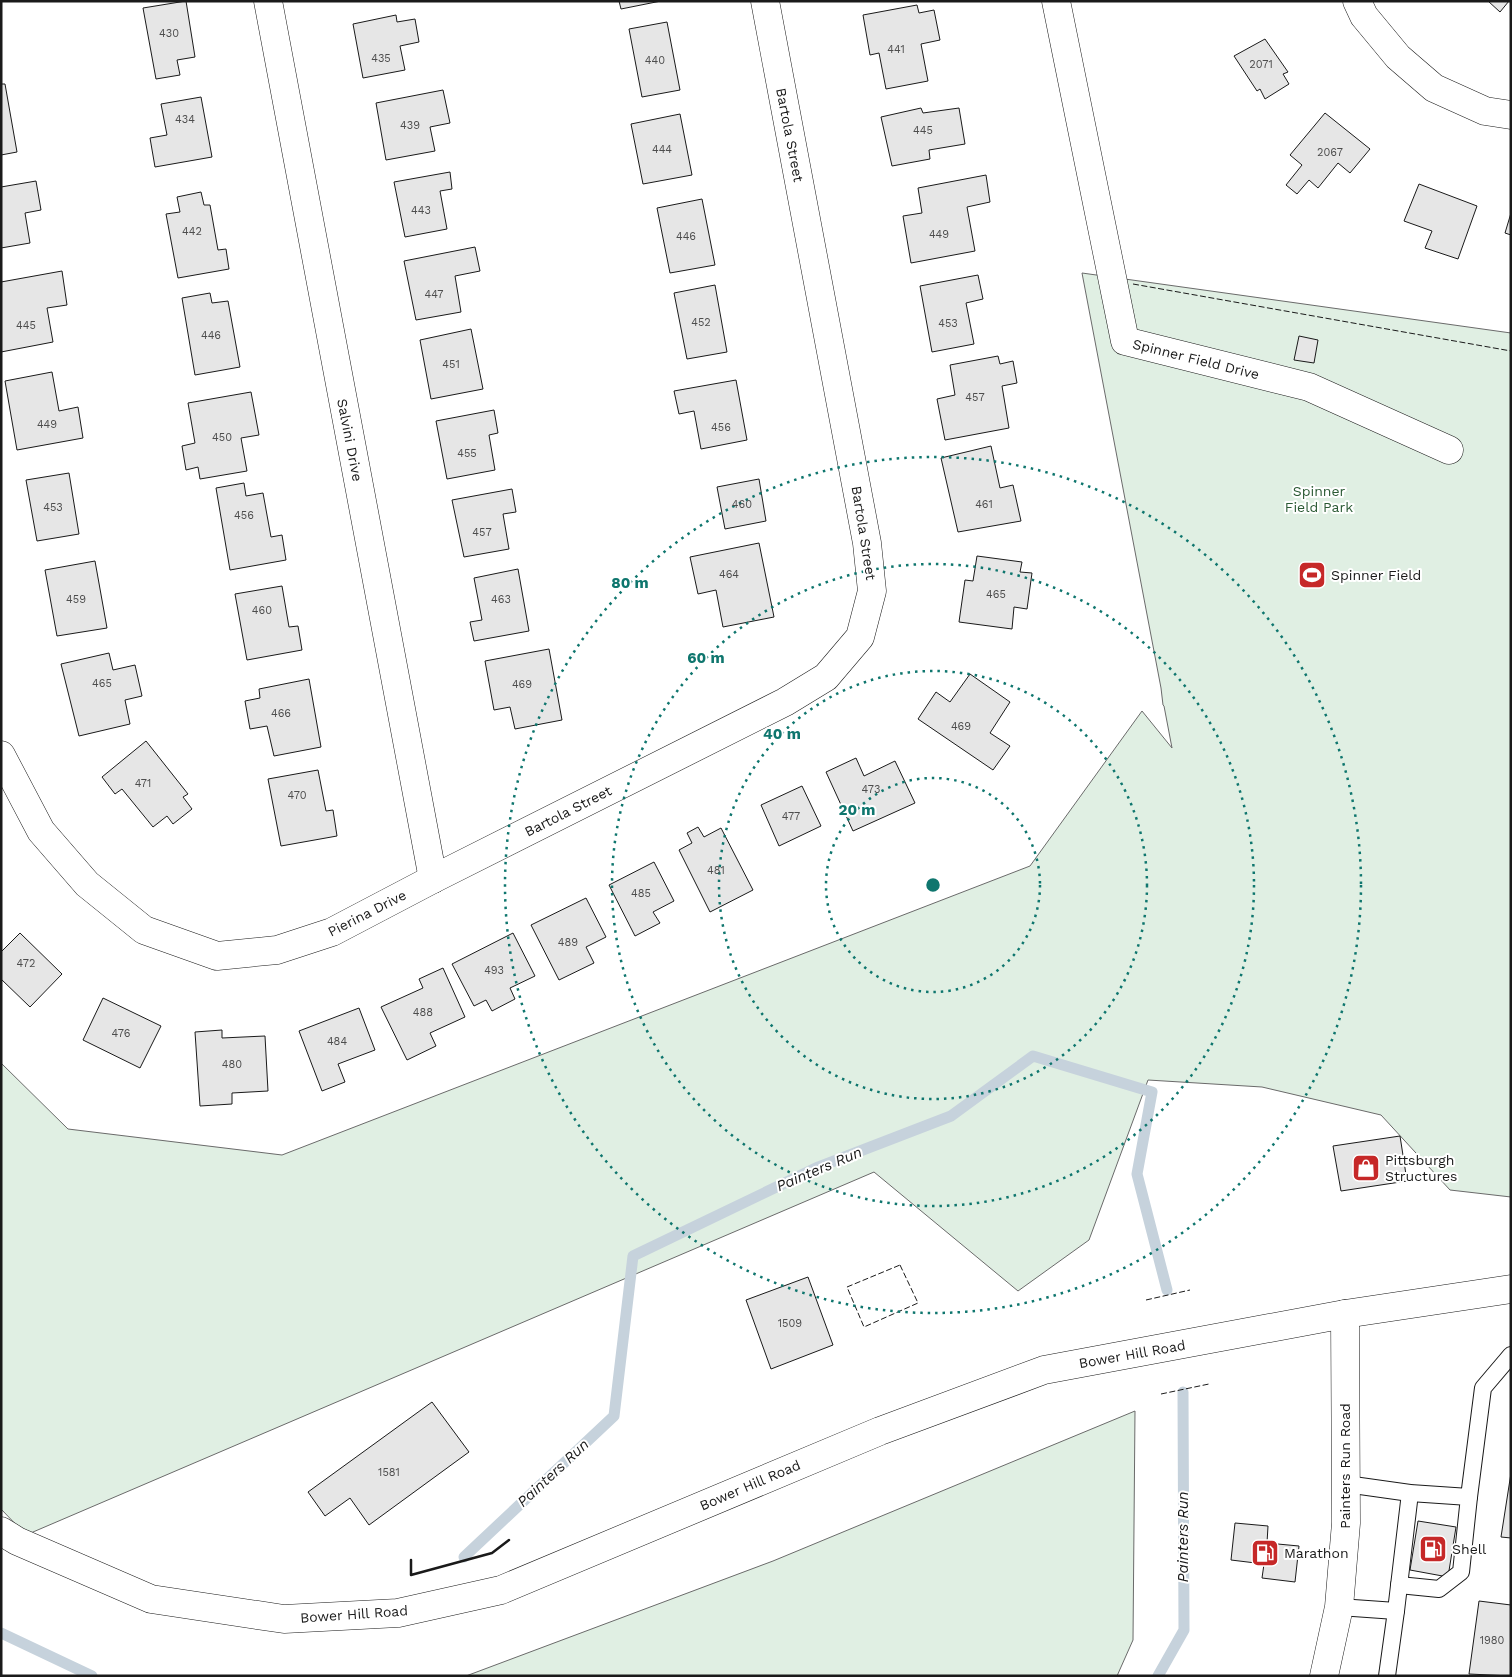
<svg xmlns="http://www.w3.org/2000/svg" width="1512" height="1677" viewBox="0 0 1512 1677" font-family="'Work Sans',sans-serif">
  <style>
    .green { fill: #e0efe3; stroke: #6a6a6a }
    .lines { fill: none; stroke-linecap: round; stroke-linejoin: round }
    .stream { stroke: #c6d2dc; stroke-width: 11 }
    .building { fill: #e6e6e6; stroke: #1a1a1a }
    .service-casing { stroke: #1a1a1a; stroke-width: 18 }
    .minor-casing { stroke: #1a1a1a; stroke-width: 29 }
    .tertiary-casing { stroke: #1a1a1a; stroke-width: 29 }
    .secondary-casing { stroke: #1a1a1a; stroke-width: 29 }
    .service { stroke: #fff; stroke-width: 16 }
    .minor { stroke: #fff; stroke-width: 28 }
    .tertiary { stroke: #fff; stroke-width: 28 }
    .secondary { stroke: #fff; stroke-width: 28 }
    .fence { stroke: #1a1a1a; stroke-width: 1; stroke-dasharray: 6 2.5; stroke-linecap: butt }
    .wall { stroke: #1a1a1a; stroke-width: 2.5 }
    .ring { fill: none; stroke: #0f766e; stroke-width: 2.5; stroke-dasharray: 2.5 5 }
    .labels { text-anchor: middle; stroke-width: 4; stroke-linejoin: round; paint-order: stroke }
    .number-label { font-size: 11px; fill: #4d4d4d }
    .street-label { font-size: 14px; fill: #1a1a1a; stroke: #fff }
    .park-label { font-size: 14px; fill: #2b5a34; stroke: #fff }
    .poi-label { font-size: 14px; fill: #1a1a1a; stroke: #fff; text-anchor: start }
    .water-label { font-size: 15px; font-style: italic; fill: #1a1a1a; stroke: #fff }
    .centre { fill: #0f766e; stroke: #fff; stroke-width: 2.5 }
    .ring-label { font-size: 15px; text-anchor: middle; font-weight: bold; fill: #0f766e; stroke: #fff; stroke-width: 4; stroke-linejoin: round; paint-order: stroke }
  </style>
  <rect width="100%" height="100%" fill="#fff"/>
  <!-- green -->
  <g class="green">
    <path d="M1082 273 1511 333V1197L1450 1190 1381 1115 1262 1087 1148 1080 1089 1240 1018 1291 874 1172 26 1535 1 1509V1063L68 1129 282 1155 1030 866 1142 711 1172 748 1164 706 1163 705 1161 688Z"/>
    <path d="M1135 1411 1133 1640 1117 1676H466L773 1561Z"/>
  </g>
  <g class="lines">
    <!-- stream -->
    <g class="stream">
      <path d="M464 1557 614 1416 633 1256 816 1168 951 1116 1033 1056 1152 1092 1137 1174 1167 1290"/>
      <path d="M1 1633 92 1676"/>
      <path d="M1158 1676 1184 1630 1183 1392"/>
    </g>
  </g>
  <!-- building -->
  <g class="building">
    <path d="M186 1 195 57 177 60 180 75 156 79 143 8Z"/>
    <path d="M619 1H661L621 9Z"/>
    <path d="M1488 1H1509L1500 12Z"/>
    <path d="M917 5 919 13 934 10 940 40 921 44 928 81 886 89 879 53 870 55 863 15Z"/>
    <path d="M396 15 397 22 415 19 419 42 400 46 405 70 363 78 353 24Z"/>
    <path d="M667 22 680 90 642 97 629 29Z"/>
    <path d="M1265 39 1288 72 1283 74 1289 84 1265 99 1260 89 1257 91 1234 56Z"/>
    <path d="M1 84H5L17 152 1 155Z"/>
    <path d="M443 90 450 123 430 127 435 151 386 160 376 103Z"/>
    <path d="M201 97 212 157 155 167 150 138 167 135 161 104Z"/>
    <path d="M921 108 923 113 959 108 965 144 929 150 930 159 892 166 881 117Z"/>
    <path d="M1325 113 1370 149 1350 173 1338 163 1318 188 1309 180 1297 194 1286 185 1302 165 1290 155Z"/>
    <path d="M680 114 692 175 643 184 631 124Z"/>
    <path d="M450 172 452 189 440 191 447 229 405 237 394 182Z"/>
    <path d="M986 175 990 202 967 207 975 251 911 263 903 216 922 213 918 188Z"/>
    <path d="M36 181 41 210 25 213 30 243 1 248V187Z"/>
    <path d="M1419 184 1477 206 1458 259 1425 248 1432 231 1404 221Z"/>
    <path d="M201 192 204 205H210L218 250 226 249 229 269 178 278 166 214 180 212 177 197Z"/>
    <path d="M702 199 715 265 670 273 657 208Z"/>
    <path d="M1511 213V235L1505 233Z"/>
    <path d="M475 247 480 271 455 276 461 312 416 320 404 261Z"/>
    <path d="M62 271 67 305 47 308 53 342 1 352V282Z"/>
    <path d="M978 275 983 299 966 303 974 344 932 352 920 286Z"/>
    <path d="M715 285 727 352 687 359 674 293Z"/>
    <path d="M210 293 212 303 228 301 240 367 195 375 182 298Z"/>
    <path d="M471 329 483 389 431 399 420 340Z"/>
    <path d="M1299 336 1318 340 1314 363 1294 360Z"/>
    <path d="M998 356 1000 364 1013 361 1017 383 1002 386 1009 428 945 440 937 399 955 395 950 365Z"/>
    <path d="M52 372 59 411 78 407 83 438 17 450 5 381Z"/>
    <path d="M736 380 747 440 701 449 694 411 679 414 674 391Z"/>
    <path d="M251 392 259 435 241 438 247 471 200 479 198 467 186 470 182 446 195 443 188 403Z"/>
    <path d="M494 410 498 433 489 435 495 470 447 479 436 421Z"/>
    <path d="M991 446 1000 488 1013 485 1021 521 958 532 941 458Z"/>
    <path d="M69 473 79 534 37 541 26 480Z"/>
    <path d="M759 479 766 521 725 529 717 487Z"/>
    <path d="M244 483 246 496 263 493 271 537 282 535 286 560 230 570 216 488Z"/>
    <path d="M512 489 516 512 503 514 509 549 464 557 452 500Z"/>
    <path d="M759 543 774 617 723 627 716 590 698 594 690 557Z"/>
    <path d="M977 556 1022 562 1020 572 1032 573 1027 609 1014 607 1012 629 959 622 965 580 973 581Z"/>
    <path d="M95 561 107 628 57 636 45 570Z"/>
    <path d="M518 569 529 631 474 641 470 622 482 620 474 578Z"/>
    <path d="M282 586 289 627 298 626 302 650 247 660 235 594Z"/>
    <path d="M549 649 562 720 515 729 510 707 494 710 485 661Z"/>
    <path d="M109 653 113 670 135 665 142 696 125 700 130 724 79 736 61 664Z"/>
    <path d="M970 674 1010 702 990 733 1010 746 993 770 918 719 936 692 950 702Z"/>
    <path d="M309 679 321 747 274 756 267 726 250 729 245 701 260 698 259 689Z"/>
    <path d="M146 741 188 794 183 797 192 809 173 824 167 816 153 827 122 789 115 794 102 777Z"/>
    <path d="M856 758 864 776 895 761 915 803 853 831 826 772Z"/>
    <path d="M318 770 326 811 333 810 337 836 281 846 268 779Z"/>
    <path d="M802 786 821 826 779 846 761 805Z"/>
    <path d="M698 827 704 837 721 828 753 890 710 912 679 850 692 843 687 833Z"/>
    <path d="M654 862 674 901 653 912 660 923 635 936 609 885Z"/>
    <path d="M586 898 606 937 586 947 594 963 559 980 531 925Z"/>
    <path d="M20 933 62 974 30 1007 1 979V952Z"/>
    <path d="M513 933 535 976 510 988 515 999 492 1011 486 1000 474 1006 452 964Z"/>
    <path d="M443 968 465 1017 430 1033 436 1046 407 1060 381 1007 423 988 419 979Z"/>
    <path d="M103 998 161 1026 140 1068 83 1040Z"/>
    <path d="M359 1008 375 1050 338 1064 345 1082 322 1091 299 1031Z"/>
    <path d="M222 1030V1038L265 1036 268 1091 232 1093V1104L200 1106 195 1032Z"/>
    <path d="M1400 1136 1407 1181 1341 1191 1333 1146Z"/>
    <path d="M808 1277 833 1345 771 1369 746 1300Z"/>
    <path d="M432 1402 469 1452 369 1525 350 1498 325 1516 308 1492Z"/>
    <path d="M1511 1473V1538L1501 1537Z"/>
    <path d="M1418 1521 1456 1527 1448 1577 1410 1570Z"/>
    <path d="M1235 1523 1268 1526 1267 1543 1299 1546 1295 1582 1262 1578 1264 1564 1231 1560Z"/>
    <path d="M1479 1601 1511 1605V1676L1469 1674Z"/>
  </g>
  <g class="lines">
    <!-- service casing -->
    <g class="service-casing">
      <g id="service">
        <path d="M1346 1484 1410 1493 1469 1497 1483 1388 1511 1355"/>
        <path d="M1399 1585 1439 1589 1461 1572 1469 1497"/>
        <path d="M1339 1607 1396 1611 1410 1493"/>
        <path d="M1387 1676 1396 1611"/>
      </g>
    </g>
    <!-- minor casing -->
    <g class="minor-casing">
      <g id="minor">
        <path d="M268 1 433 879"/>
        <path d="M1056 1 1125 341 1309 387 1449 450"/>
        <path d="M1357 1 1364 16 1398 57 1434 88 1485 111 1511 115"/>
        <path d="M1 755 41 831 87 884 144 930 217 956 277 950 332 932 433 879 785 702 826 677 860 637 872 591 867 543 765 1"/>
      </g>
    </g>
    <!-- tertiary casing -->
    <g class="tertiary-casing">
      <path id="tertiary" d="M1324 1676 1339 1607 1346 1523 1345 1314"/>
    </g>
    <!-- secondary casing -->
    <g class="secondary-casing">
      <path id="secondary" d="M1 1531 17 1541 151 1599 284 1619 398 1613 501 1590 880 1431 1044 1370 1345 1314 1511 1289"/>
    </g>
    <!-- service -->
    <use href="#service" class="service"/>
    <!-- minor -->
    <use href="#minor" class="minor"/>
    <!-- tertiary -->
    <use href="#tertiary" class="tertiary"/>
    <!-- secondary -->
    <use href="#secondary" class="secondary"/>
    <!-- fence -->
    <g class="fence">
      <path d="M1133 284 1511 351"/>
      <path d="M900 1265 918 1303 864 1327 847 1287Z"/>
      <path d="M1146 1300 1190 1290"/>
      <path d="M1161 1394 1209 1384"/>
    </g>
    <!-- wall -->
    <path class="wall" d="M411 1560V1575L492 1553 509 1540"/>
  </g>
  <!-- distance rings -->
  <g class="ring">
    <circle cx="933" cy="885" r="107"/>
    <circle cx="933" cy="885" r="214"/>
    <circle cx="933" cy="885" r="321"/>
    <circle cx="933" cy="885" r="428"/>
  </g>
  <!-- icons -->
  <defs>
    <g id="stadium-square" transform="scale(1.4375)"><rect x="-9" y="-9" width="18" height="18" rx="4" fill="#c62828" stroke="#fff"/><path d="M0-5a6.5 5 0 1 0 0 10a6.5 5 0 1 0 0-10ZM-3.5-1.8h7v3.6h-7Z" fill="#fff"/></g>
    <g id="shop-square" transform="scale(1.4375)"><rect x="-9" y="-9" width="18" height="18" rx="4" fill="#c62828" stroke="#fff"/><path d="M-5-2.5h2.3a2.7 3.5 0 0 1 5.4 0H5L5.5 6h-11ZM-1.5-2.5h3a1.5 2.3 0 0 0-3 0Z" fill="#fff"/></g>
    <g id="fuel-square" transform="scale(1.4375)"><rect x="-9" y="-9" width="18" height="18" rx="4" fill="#c62828" stroke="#fff"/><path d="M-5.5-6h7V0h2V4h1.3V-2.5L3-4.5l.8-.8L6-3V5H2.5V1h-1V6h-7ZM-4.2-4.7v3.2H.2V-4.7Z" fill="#fff"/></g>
  </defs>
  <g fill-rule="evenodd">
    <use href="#stadium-square" x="1312" y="575"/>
    <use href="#shop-square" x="1366" y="1168"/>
    <use href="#fuel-square" x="1433" y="1549"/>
    <use href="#fuel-square" x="1265" y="1553"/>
  </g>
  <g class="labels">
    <!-- number labels -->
    <g class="number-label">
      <text x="169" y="37">430</text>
      <text x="896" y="53">441</text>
      <text x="381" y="62">435</text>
      <text x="655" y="64">440</text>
      <text x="1261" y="68">2071</text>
      <text x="185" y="123">434</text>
      <text x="410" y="129">439</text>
      <text x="923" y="134">445</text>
      <text x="662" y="153">444</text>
      <text x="1330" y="156">2067</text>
      <text x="421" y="214">443</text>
      <text x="192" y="235">442</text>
      <text x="939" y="238">449</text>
      <text x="686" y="240">446</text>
      <text x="434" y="298">447</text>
      <text x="701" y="326">452</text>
      <text x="948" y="327">453</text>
      <text x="26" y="329">445</text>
      <text x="211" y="339">446</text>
      <text x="451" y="368">451</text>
      <text x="975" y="401">457</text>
      <text x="47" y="428">449</text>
      <text x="721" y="431">456</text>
      <text x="222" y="441">450</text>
      <text x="467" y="457">455</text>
      <text x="742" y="508">460</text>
      <text x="984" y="508">461</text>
      <text x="53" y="511">453</text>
      <text x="244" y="519">456</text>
      <text x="482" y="536">457</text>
      <text x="729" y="578">464</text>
      <text x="996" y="598">465</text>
      <text x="76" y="603">459</text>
      <text x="501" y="603">463</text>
      <text x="262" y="614">460</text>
      <text x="102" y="687">465</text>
      <text x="522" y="688">469</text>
      <text x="281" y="717">466</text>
      <text x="961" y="730">469</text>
      <text x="143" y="787">471</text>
      <text x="871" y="793">473</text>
      <text x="297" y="799">470</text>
      <text x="791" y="820">477</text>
      <text x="716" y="874">481</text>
      <text x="641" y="897">485</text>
      <text x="568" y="946">489</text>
      <text x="26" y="967">472</text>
      <text x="494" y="974">493</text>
      <text x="423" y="1016">488</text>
      <text x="121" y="1037">476</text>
      <text x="337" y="1045">484</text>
      <text x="232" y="1068">480</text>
      <text x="790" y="1327">1509</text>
      <text x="389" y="1476">1581</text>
      <text x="1492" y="1644">1980</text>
    </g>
    <!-- street labels -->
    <g class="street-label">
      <text transform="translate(790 135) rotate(79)" y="5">Bartola Street</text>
      <text transform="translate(1196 359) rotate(14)" y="5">Spinner Field Drive</text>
      <text transform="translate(350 440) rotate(79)" y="5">Salvini Drive</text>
      <text transform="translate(864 533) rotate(81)" y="5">Bartola Street</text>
      <text transform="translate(568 811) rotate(-27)" y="5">Bartola Street</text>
      <text transform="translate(367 913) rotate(-27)" y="5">Pierina Drive</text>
      <text transform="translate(1132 1354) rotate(-10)" y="5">Bower Hill Road</text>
      <text transform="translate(1345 1466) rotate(-90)" y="5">Painters Run Road</text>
      <text transform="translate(750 1485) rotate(-23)" y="5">Bower Hill Road</text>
      <text transform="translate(354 1614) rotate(-4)" y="5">Bower Hill Road</text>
    </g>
    <!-- park labels -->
    <g class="park-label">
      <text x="1319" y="496">Spinner<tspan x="1319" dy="16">Field Park</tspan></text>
    </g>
    <!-- poi labels -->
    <g class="poi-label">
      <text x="1331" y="580">Spinner Field</text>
      <text x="1385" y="1165">Pittsburgh<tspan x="1385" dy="16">Structures</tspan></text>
      <text x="1452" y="1554">Shell</text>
      <text x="1284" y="1558">Marathon</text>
    </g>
    <!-- water labels -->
    <g class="water-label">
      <text transform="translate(819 1169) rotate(-23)" y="5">Painters Run</text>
      <text transform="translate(553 1473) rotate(-43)" y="5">Painters Run</text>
      <text transform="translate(1183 1537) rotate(-90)" y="5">Painters Run</text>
    </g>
  </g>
  <circle cx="933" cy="885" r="8" class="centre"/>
  <g class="ring-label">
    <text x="630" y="588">80 m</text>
    <text x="706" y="663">60 m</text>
    <text x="782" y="739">40 m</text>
    <text x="857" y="815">20 m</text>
  </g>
  <!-- border -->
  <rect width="1512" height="1677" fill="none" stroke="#1a1a1a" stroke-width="5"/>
</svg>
